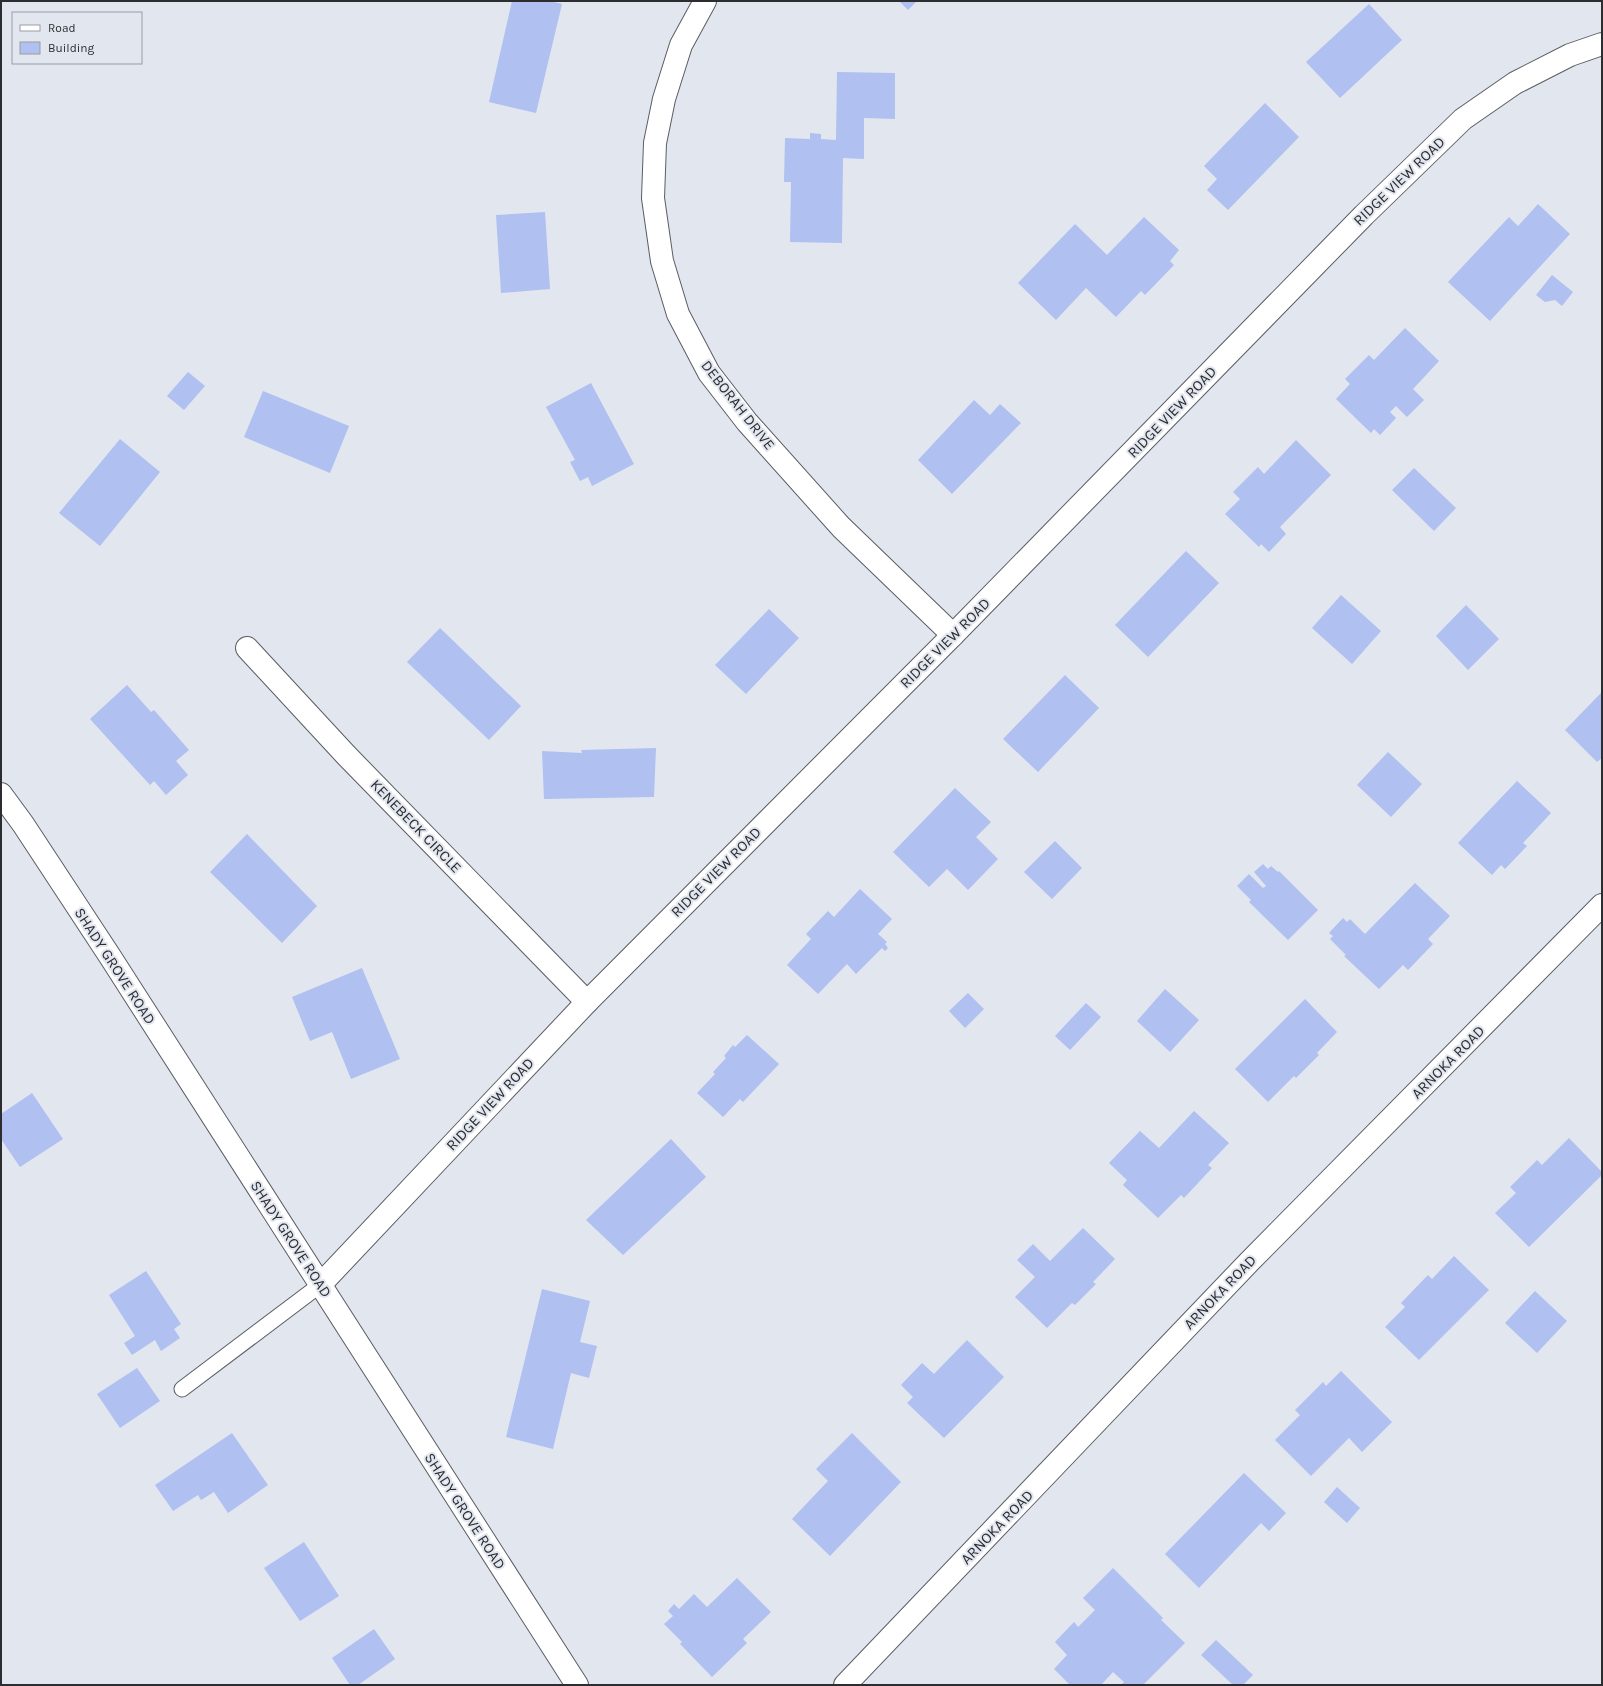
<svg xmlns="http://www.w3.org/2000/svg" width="1603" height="1686" viewBox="0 0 1603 1686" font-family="Karla,sans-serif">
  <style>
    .building { fill: #afc0f1 }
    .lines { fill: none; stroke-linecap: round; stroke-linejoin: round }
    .lane-casing { stroke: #5a5d65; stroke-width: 17 }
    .street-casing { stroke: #5a5d65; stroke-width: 24 }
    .secondary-casing { stroke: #5a5d65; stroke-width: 24 }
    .lane { stroke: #fff; stroke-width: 15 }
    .street { stroke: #fff; stroke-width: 22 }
    .secondary { stroke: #fff; stroke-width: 22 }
    .labels { text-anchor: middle; stroke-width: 4; stroke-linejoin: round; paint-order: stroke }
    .street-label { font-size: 15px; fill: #2b2d30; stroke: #e2e6ef }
  </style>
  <rect width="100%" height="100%" fill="#e2e6ef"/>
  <!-- building -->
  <g class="building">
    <path d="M512 1H550L562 4 536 113 489 102Z"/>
    <path d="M899 1H917L908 10Z"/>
    <path d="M1369 4 1402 40 1340 98 1306 62Z"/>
    <path d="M837 72 895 73V119L864 118V159L843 158 842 243 790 242 791 182H784L785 138 810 139V133L821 134V139L836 140Z"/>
    <path d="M1265 103 1299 137 1228 210 1207 190 1217 179 1204 166Z"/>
    <path d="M1538 204 1570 234 1490 321 1448 282 1509 217 1518 226Z"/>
    <path d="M545 212 550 289 501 293 496 215Z"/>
    <path d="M1144 217 1179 250 1170 261 1174 265 1145 295 1141 291 1116 317 1086 288 1056 320 1018 283 1075 224 1107 255Z"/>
    <path d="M1552 275 1573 292 1562 306 1555 300 1545 302 1536 295Z"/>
    <path d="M1405 328 1439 361 1413 389 1424 400 1407 417 1396 406 1390 412 1396 418 1380 435 1374 429 1371 433 1336 399 1350 384 1345 379 1369 355 1374 360Z"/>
    <path d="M188 372 205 386 184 410 167 396Z"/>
    <path d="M591 383 634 464 592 486 588 477 580 481 570 462 575 460 546 407Z"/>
    <path d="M263 391 349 426 330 473 244 437Z"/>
    <path d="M974 400 990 415 1000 404 1021 423 952 494 918 460Z"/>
    <path d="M120 439 160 472 100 546 59 513Z"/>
    <path d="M1296 440 1331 475 1280 527 1286 534 1269 552 1261 544 1259 547 1225 514 1240 499 1233 492 1258 467 1264 474Z"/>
    <path d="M1414 468 1456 508 1434 531 1392 490Z"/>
    <path d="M1186 551 1219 583 1148 657 1115 625Z"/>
    <path d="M1341 595 1381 631 1352 664 1312 628Z"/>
    <path d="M1466 605 1499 639 1468 670 1436 636Z"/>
    <path d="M769 609 799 638 746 694 715 665Z"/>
    <path d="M440 628 521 706 489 740 407 662Z"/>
    <path d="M1065 675 1099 708 1038 772 1003 739Z"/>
    <path d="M127 685 151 712 154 710 189 750 176 761 188 775 166 795 154 781 150 785 90 719Z"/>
    <path d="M1602 692V758L1597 762 1565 730Z"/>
    <path d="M656 748 654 797 544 799 542 751 582 753 581 750Z"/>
    <path d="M1388 752 1422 784 1391 817 1357 785Z"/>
    <path d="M1517 781 1551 813 1523 843 1527 846 1505 869 1501 865 1492 875 1458 843Z"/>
    <path d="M955 788 991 822 976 837 998 859 968 890 947 869 929 887 893 852Z"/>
    <path d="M247 834 317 906 282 943 210 872Z"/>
    <path d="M1055 841 1082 868 1052 899 1024 872Z"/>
    <path d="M1263 864 1268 869 1271 866 1278 872 1279 871 1318 910 1288 940 1249 902 1251 900 1237 886 1249 874 1263 888 1266 886 1254 872Z"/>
    <path d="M1415 883 1450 916 1428 939 1433 944 1408 970 1403 965 1379 989 1344 956 1346 955 1330 939 1333 936 1329 933 1343 918 1347 922 1350 919 1365 934Z"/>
    <path d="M860 889 892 919 878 934 887 942 885 944 888 948 885 951 882 948 856 974 847 964 818 994 787 965 811 939 806 934 828 911 834 917Z"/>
    <path d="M362 968 400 1059 351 1079 332 1032 310 1041 292 997Z"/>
    <path d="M1165 989 1199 1020 1170 1052 1137 1021Z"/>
    <path d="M968 993 984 1009 965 1028 949 1011Z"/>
    <path d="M1305 999 1337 1032 1317 1053 1319 1055 1296 1078 1294 1076 1268 1102 1235 1069Z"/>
    <path d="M1086 1003 1101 1017 1070 1050 1055 1036Z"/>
    <path d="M747 1035 779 1064 743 1102 740 1099 723 1117 697 1093 715 1074 713 1072 726 1058 724 1056 733 1045 735 1047Z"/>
    <path d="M32 1093 63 1139 20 1167 1 1139V1114Z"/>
    <path d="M1194 1111 1229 1143 1208 1165 1212 1168 1184 1198 1181 1195 1158 1218 1123 1185 1127 1180 1109 1163 1140 1131 1159 1148Z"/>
    <path d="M1569 1138 1602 1172V1175L1529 1247 1495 1213 1516 1193 1510 1187 1537 1160 1542 1165Z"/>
    <path d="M671 1139 706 1177 623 1255 586 1220Z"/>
    <path d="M1083 1228 1115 1259 1093 1282 1096 1284 1075 1305 1072 1303 1047 1328 1015 1297 1035 1277 1017 1260 1033 1244 1050 1261Z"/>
    <path d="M1454 1256 1489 1290 1419 1360 1385 1327 1405 1307 1401 1303 1428 1275 1432 1279Z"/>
    <path d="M146 1271 181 1324 174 1329 180 1338 161 1351 155 1340 132 1355 124 1343 135 1336 109 1295Z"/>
    <path d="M542 1289 590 1301 580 1342 597 1346 589 1378 571 1373 553 1449 506 1437Z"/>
    <path d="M1535 1291 1567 1321 1537 1353 1505 1323Z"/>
    <path d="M967 1340 1004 1377 944 1438 907 1403 913 1397 901 1385 922 1363 934 1374Z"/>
    <path d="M137 1368 160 1401 120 1428 97 1394Z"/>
    <path d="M1341 1371 1392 1422 1362 1452 1349 1438 1311 1476 1275 1440 1300 1415 1295 1410 1323 1382 1326 1386Z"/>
    <path d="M232 1433 268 1485 228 1513 214 1492 201 1500 198 1495 173 1511 155 1485Z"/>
    <path d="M852 1433 901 1482 830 1556 792 1519 828 1481 816 1469Z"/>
    <path d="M1244 1473 1286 1513 1269 1531 1261 1523 1199 1588 1165 1554Z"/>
    <path d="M1337 1487 1360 1508 1347 1523 1324 1502Z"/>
    <path d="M304 1542 339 1596 300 1621 264 1568Z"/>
    <path d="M1113 1568 1163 1618 1161 1620 1185 1643 1143 1685H1121L1124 1682 1113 1672 1101 1685H1070L1054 1669 1067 1655 1055 1642 1074 1622 1078 1627 1095 1610 1083 1598Z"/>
    <path d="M737 1578 771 1612 743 1639 747 1643 712 1677 680 1644 682 1642 664 1624 673 1616 668 1611 674 1604 679 1609 694 1594 707 1607Z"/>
    <path d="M374 1629 395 1659 358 1685H350L332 1658Z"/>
    <path d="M1216 1640 1253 1675 1243 1685H1233L1201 1655Z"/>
  </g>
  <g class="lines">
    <!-- lane casing -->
    <g class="lane-casing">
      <path id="lane" d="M182 1389 320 1285"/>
    </g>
    <!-- street casing -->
    <g class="street-casing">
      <g id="street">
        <path d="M705 1 681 45 664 99 655 143 653 198 662 261 678 314 709 373 747 422 841 527 953 635"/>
        <path d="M247 648 346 755 587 1002"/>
        <path d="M320 1285 587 1002 953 635 1364 215 1463 119 1515 83 1570 55 1602 44"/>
        <path d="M845 1685 1249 1262 1602 905"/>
      </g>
    </g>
    <!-- secondary casing -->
    <g class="secondary-casing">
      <path id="secondary" d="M1 794 23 824 111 958 577 1685"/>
    </g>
    <!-- lane -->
    <use href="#lane" class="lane"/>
    <!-- street -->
    <use href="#street" class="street"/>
    <!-- secondary -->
    <use href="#secondary" class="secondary"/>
  </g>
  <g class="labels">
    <!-- street labels -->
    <g class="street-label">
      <text transform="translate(1399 181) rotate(-44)" y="5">RIDGE VIEW ROAD</text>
      <text transform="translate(738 405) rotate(52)" y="5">DEBORAH DRIVE</text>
      <text transform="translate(1172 412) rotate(-46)" y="5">RIDGE VIEW ROAD</text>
      <text transform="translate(945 643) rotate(-45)" y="5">RIDGE VIEW ROAD</text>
      <text transform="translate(416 826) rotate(46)" y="5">KENEBECK CIRCLE</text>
      <text transform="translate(716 872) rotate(-45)" y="5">RIDGE VIEW ROAD</text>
      <text transform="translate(115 966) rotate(57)" y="5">SHADY GROVE ROAD</text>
      <text transform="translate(1448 1062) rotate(-45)" y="5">ARNOKA ROAD</text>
      <text transform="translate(490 1104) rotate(-47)" y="5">RIDGE VIEW ROAD</text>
      <text transform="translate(291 1239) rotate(57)" y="5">SHADY GROVE ROAD</text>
      <text transform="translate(1220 1292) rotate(-46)" y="5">ARNOKA ROAD</text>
      <text transform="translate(465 1511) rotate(57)" y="5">SHADY GROVE ROAD</text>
      <text transform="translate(997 1527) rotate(-46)" y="5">ARNOKA ROAD</text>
    </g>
  </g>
  <!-- border -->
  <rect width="1603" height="1686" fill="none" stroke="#2b2d30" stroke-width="4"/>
  <!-- legend -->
  <rect x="12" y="12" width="130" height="52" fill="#e2e6ef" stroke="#999ca3"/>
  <rect x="20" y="25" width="20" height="6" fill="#ffffff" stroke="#999ca3"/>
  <text x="48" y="32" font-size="12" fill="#2b2d30">Road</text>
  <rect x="20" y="42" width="20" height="12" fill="#afc0f1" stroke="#999ca3"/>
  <text x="48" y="52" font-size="12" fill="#2b2d30">Building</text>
</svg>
